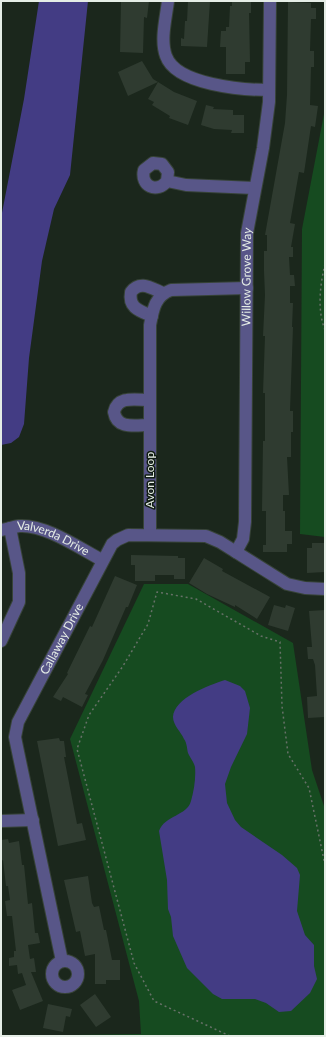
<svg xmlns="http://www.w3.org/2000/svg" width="326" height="1037" viewBox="0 0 326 1037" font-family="Lato,sans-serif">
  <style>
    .green { fill: #164b20 }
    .water { fill: #433c84 }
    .building { fill: #2f3b30 }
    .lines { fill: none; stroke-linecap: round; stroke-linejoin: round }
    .minor-casing { stroke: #374338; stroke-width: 14 }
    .path { stroke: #677168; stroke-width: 1.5; stroke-dasharray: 2 3; stroke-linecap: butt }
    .minor { stroke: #585688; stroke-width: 12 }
    .labels { text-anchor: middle; stroke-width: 3; stroke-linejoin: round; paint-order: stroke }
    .street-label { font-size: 12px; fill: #e5ede6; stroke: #111d13 }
  </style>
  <rect width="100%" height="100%" fill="#1b271c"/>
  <!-- green -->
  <g class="green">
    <path d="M325 83V537L300 534 302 229 324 114Z"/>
    <path d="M144 584H188L293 643 312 770 325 809V1036H4L141 1034 139 1001 70 739Z"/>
  </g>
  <!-- water -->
  <g class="water">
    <path d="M39 1H88L70 175 54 209 42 261 29 358 24 424 19 437 11 443 1 445V218L24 99Z"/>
    <path d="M225 680 240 686 245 691 250 708 247 734 231 767 225 784 227 803 235 820 241 827 282 855 297 868 300 875 297 911 305 935 314 945V966L317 979 310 993 291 1011 279 1012 266 1003 255 999H222L213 994 187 968 173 936 171 917 168 909 167 880 159 831C165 815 187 816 191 801 194 790 196 778 195 767 194 762 190 758 188 753 187 749 187 743 184 739 181 732 173 725 173 717 174 698 209 685 225 680Z"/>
  </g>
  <!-- building -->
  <g class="building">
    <path d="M121 1H149L147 18 144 17 143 53 120 52Z"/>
    <path d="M188 1H210L207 47 181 46V38L184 39 185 21H187Z"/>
    <path d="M232 1H251V13H249L250 62H245V74H226V47H220L221 31H226V27H229L230 6H232Z"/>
    <path d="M288 2 311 3V8H316V19H311L310 51H314V67H311L310 105 318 106 315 127 311 126 304 173 299 172 290 223 295 224 291 247H293V257H289L290 275H294L295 286H290V303H293L292 327H293L290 411H293V432H291V457H287L289 495H283V511H285V531H292V544H287V552H263V545H266V511H262L263 441H265V393H263L265 336H263L265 295 264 271V251H267V235H265L285 123 287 95Z"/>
    <path d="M142 61 153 79 158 82 128 96 118 72Z"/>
    <path d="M158 82 174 92 197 101 188 125 169 118 170 116 152 105 154 102 148 99Z"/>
    <path d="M206 105 214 107 213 109 233 110V115H244V133H231L232 130 214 129 201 125Z"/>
    <path d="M312 543H325V572L307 573V548H312Z"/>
    <path d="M131 555 178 556V558H185V579H174V575H155V581H135V565H131Z"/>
    <path d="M204 558 223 569 222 571 270 597 257 619 235 605V607L207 594 189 583Z"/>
    <path d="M115 576 137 585 128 607H126L103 660 85 694 88 695 82 707 63 697 61 701 53 697 68 674 67 673 90 626 92 627Z"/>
    <path d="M274 605 285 608 286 605 295 608 288 631 268 625Z"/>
    <path d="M325 610V717L308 718 307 697 317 696 315 665 313 659H308L307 647H312L309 611Z"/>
    <path d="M59 738 60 741H64L66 757H64L77 824 82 823 86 840 58 846 37 741Z"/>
    <path d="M8 839 9 843 19 841 22 865H24L28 904 32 903 35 933H38L40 943 28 945 30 959 34 958 36 972H31L43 1001 20 1010 12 990 26 985 22 973 18 974 17 965 9 966V958L14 957V951H16L12 916H7L5 901 10 900 8 886H6L3 860 1 861V840Z"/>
    <path d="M88 876 92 903 94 907 99 906 104 930H106L112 960H120V980H106V984H95V954L85 956 80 931 76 932 64 880Z"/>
    <path d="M95 994 111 1017 96 1027 80 1005Z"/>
    <path d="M48 1004 72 1009 70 1017 66 1016 63 1032 43 1028Z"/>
  </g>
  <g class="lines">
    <!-- minor casing -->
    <g class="minor-casing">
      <g id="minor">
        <path d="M168 1C166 18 160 40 166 56 176 85 244 90 269 90"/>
        <path d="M167 181 168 172 162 164 153 163 144 170C140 186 157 194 167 181L186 185 254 188"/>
        <path d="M152 316C140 311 128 308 131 292 140 280 151 288 163 293"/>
        <path d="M150 425C136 425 117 430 114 412 118 395 136 400 150 400"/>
        <path id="s1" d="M1 530C7 529 13 527 19 526 45 524 79 548 102 560"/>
        <path d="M150 535V325C153 309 155 296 171 290L247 288"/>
        <path id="s2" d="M236 552 243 539 245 522 247 233 263 148 269 102 270 1"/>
        <path d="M1 641 19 602V573L10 528"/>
        <path d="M1 821 33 820"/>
        <circle cx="65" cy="974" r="13"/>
        <path id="s3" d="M62 961 17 747 15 737 18 722 112 544 117 540 128 535 206 536 220 542 287 584 305 588 325 589"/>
      </g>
    </g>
    <!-- path -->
    <g class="path">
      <path d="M325 264C320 285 317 310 325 330"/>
      <path d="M230 1036 154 1001 134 963 77 749 89 715 123 666 148 624 157 592 196 599 261 636 280 642 282 706 288 754 309 788 325 865"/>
    </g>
    <!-- minor -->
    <use href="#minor" class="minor"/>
  </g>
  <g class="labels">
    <!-- street labels -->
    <g class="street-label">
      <text dy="4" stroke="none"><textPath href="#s2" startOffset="277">Willow Grove Way</textPath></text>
      <text transform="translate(150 480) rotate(-90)" y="4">Avon Loop</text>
      <text dy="4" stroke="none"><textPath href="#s1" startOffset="55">Valverda Drive</textPath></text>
      <text dy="4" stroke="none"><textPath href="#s3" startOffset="338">Callaway Drive</textPath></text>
    </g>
  </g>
  <!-- border -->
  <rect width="326" height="1037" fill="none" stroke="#e5ede6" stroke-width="4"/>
</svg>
